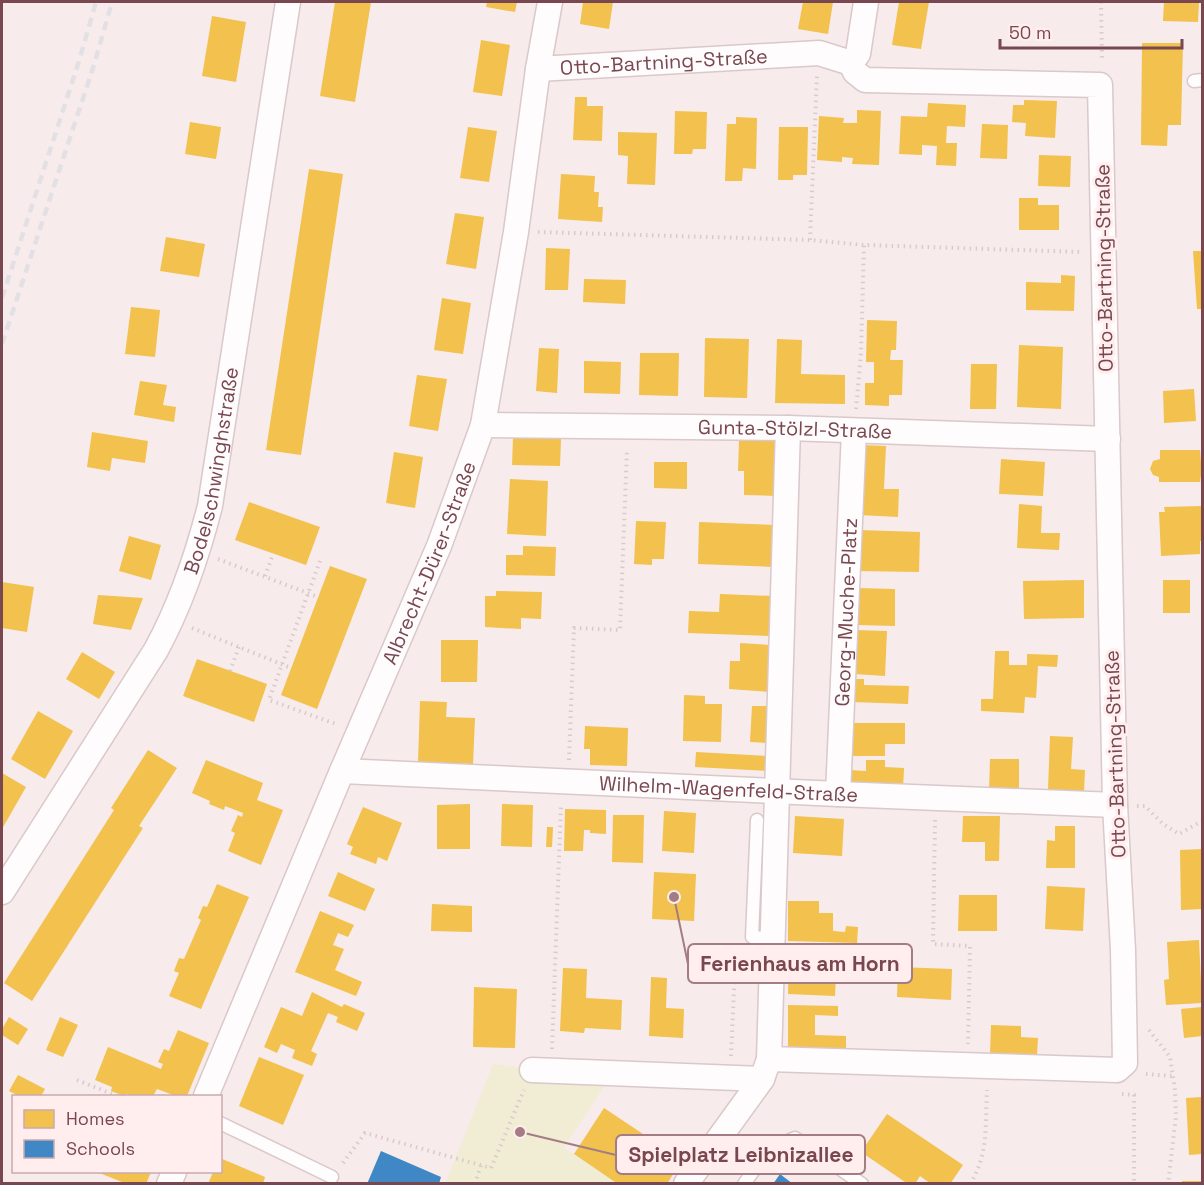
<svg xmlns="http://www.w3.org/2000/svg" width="1204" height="1185" viewBox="0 0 1204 1185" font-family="'Space Grotesk',sans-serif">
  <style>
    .green { fill: #f1ecd4 }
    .homes { fill: #f2c14e }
    .schools { fill: #3f88c5 }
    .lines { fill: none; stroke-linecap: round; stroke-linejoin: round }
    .service-casing { stroke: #dac8ca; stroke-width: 15 }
    .minor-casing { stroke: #dac8ca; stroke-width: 27 }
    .path { stroke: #dacacb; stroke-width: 4; stroke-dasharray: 1.5 4.5; stroke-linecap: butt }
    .service { stroke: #fefcfc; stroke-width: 12 }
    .minor { stroke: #fefcfc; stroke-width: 24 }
    .rail { stroke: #e3e0e5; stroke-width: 4.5; stroke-dasharray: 9 6; stroke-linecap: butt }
    .labels { text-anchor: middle; stroke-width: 6; stroke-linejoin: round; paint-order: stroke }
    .street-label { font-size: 20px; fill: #794750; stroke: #ffeeed }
    .leader { fill: none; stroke: #a37d83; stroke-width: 2 }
    .callout-dot { fill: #a37d83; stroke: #ffeeed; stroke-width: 2 }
    .callout { fill: #ffeeed; stroke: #a37d83; stroke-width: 2 }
    .callout-label { font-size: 21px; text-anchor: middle; font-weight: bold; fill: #794750 }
  </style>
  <rect width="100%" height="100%" fill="#f8ebeb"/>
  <!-- green -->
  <path class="green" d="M493 1064 532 1070 612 1074 564 1148 620 1183 445 1184Z"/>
  <!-- homes -->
  <g class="homes">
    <path d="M335 2H371L355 102 320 96Z"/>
    <path d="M487 2H517L515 12 486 7Z"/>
    <path d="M583 2H613L609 29 580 24Z"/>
    <path d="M803 2H833L828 34 798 29Z"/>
    <path d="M899 2H929L921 49 892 45Z"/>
    <path d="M1164 2H1199L1198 22 1163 21Z"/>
    <path d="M212 16 246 22 236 82 202 76Z"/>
    <path d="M481 40 510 45 502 96 473 92Z"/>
    <path d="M1142 43H1183L1181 125H1168L1167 146 1141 145Z"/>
    <path d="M575 97H587V106H603L602 141 573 140Z"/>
    <path d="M1024 100 1057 101 1055 138 1025 136 1026 123 1012 122 1013 105H1024Z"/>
    <path d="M928 103 966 105 965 127 947 126 946 143H957L956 166 936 165 937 146 922 145V155L899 154 901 116 927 117Z"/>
    <path d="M857 110 881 111 879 165 852 164 853 158 842 157V162L817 160 819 116 844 118 843 123H857Z"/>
    <path d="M675 111 707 112 706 149H693L692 154H674Z"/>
    <path d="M736 117 757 118 756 169 743 168 742 181H725L727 124H736Z"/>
    <path d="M190 122 221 127 216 159 185 154Z"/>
    <path d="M982 124 1008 125 1007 159 980 158Z"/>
    <path d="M468 127 497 131 489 182 460 178Z"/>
    <path d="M779 127H808L807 175H793V180H778Z"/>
    <path d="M618 132 657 133 655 185 627 184 628 156 618 155Z"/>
    <path d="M1039 155 1071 156 1070 187 1038 186Z"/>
    <path d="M309 169 343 174 301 455 266 450Z"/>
    <path d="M561 174 595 176 594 192H599L598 207H603L602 222 558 219Z"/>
    <path d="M1019 198H1038V205H1059V230H1019Z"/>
    <path d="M455 213 484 217 476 269 446 264Z"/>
    <path d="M166 237 205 244 199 277 160 271Z"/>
    <path d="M546 248 570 249 568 290H545Z"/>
    <path d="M1193 251H1202V309H1197Z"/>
    <path d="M1061 275 1075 276 1074 311 1026 310V282L1061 283Z"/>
    <path d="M584 279 626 280 625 304 583 302Z"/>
    <path d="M442 298 471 303 463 354 434 350Z"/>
    <path d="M131 307 160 310 155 357 125 354Z"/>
    <path d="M867 320 897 321 896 350H891L890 360H903L902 395H889V406L865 405V383H874V362H866Z"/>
    <path d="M705 338 749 339 747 398 704 397Z"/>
    <path d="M777 339 802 340 801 374 845 375V404L775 403Z"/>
    <path d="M1019 345 1063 347 1061 409 1017 407Z"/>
    <path d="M539 348 559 349 557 393 536 391Z"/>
    <path d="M640 353H679L678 396 639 395Z"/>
    <path d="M584 361 621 362 620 394 584 393Z"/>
    <path d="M971 364H997L996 409H970Z"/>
    <path d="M417 375 447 379 438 431 409 426Z"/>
    <path d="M140 381 167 385 163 405 176 407 174 422 134 415Z"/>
    <path d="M1194 389 1196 421 1164 423 1163 391Z"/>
    <path d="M92 432 148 441 145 463 112 458 110 471 87 467Z"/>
    <path d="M513 438 561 439 560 466 512 465Z"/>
    <path d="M739 440 779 441 777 496 744 495V471H738Z"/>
    <path d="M862 445 886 446 884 489H899L898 517 859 515Z"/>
    <path d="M1160 450H1200L1202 475H1201L1200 482H1159V477L1153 475 1150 469 1153 461 1160 459Z"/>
    <path d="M394 452 423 457 415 508 386 503Z"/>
    <path d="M1001 459 1045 462 1043 496 999 494Z"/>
    <path d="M654 462H687V489L654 488Z"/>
    <path d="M510 479 548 481 546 536 507 534Z"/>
    <path d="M249 502 320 527 306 565 235 540Z"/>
    <path d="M1019 504 1042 506 1041 533H1060L1059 550 1017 548Z"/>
    <path d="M1202 506V541H1200V554L1161 556 1159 512H1165L1164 507Z"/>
    <path d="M636 521 666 522 664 559H652V565L634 564Z"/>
    <path d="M699 522 776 525 775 567 698 564Z"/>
    <path d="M858 530 920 532 919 572 857 571Z"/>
    <path d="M129 536 161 545 151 580 119 571Z"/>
    <path d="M523 546 556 547 555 576 506 575V555H523Z"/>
    <path d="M330 566 367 579 317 709 281 695Z"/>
    <path d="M1084 580V618L1024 619 1023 581Z"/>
    <rect x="1163" y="580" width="27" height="33"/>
    <path d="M2 582 34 587 27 632 2 628Z"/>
    <path d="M857 588 895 589V626L856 625Z"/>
    <path d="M496 591 542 592 541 619 521 618V629L485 627V596H496Z"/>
    <path d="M720 594 773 596 772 636 688 633 689 611 719 612Z"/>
    <path d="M98 595 143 598 131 630 93 624Z"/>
    <path d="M855 630 887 631 885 676 854 674Z"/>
    <path d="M441 640H478L477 682H441Z"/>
    <path d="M740 643 771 645 770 692 729 689 730 661H740Z"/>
    <path d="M995 651H1009V665H1027V654L1058 655 1057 667 1038 666 1036 698 1025 697 1024 713 981 711V699H993Z"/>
    <path d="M82 652 115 672 99 699 66 679Z"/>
    <path d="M197 659 267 684 254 722 183 696Z"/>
    <path d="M853 679H864V685L909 686 908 704 852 702Z"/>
    <path d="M684 695 705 696V704H722L721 742 683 741Z"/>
    <path d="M420 701 447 702 446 717 475 718 473 764 418 762Z"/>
    <path d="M752 706H769L767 743 750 742Z"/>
    <path d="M38 711 73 731 45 779 11 759Z"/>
    <path d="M850 723H905V744H885V756H850Z"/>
    <path d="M585 726 628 728 627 766 590 765V749H584Z"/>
    <path d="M1050 736 1073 737 1071 769 1085 770 1084 792 1048 790Z"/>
    <path d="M148 750 177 768 139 826 143 828 32 1001 4 983 114 810 111 808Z"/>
    <path d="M696 752 768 756 767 771 695 767Z"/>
    <path d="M990 759H1019V791H989Z"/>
    <path d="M206 760 263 783 257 800 283 810 261 865 228 851 235 833 231 831 238 815 242 817 243 813 225 806 224 810 209 804 210 801 192 793Z"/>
    <path d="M866 760H885V767L904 768 903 790 849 789 850 770 866 771Z"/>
    <path d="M2 773 26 787 2 829Z"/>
    <path d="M470 804V849H437V805Z"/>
    <path d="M502 804 533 805 532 847 501 846Z"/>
    <path d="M363 807 402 823 387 861 378 857 376 864 350 854 353 847 347 844Z"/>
    <path d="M565 809 606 810V834L590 833V830H584L583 851H564Z"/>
    <path d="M664 811 696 813 694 853 662 851Z"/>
    <path d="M613 815H644L643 863 612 862Z"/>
    <path d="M795 816 844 819 842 856 793 853Z"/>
    <path d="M963 816H1000L999 861H985V842H962Z"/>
    <path d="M1055 826H1075V868H1046L1047 840 1055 841Z"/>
    <path d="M547 827H553L552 847H546Z"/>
    <path d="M1202 849V909L1181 910 1180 850Z"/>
    <path d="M338 872 375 889 365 911 328 896Z"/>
    <path d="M654 872 696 874 694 921 652 919Z"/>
    <path d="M217 884 249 897 201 1009 169 996 179 973 174 971 179 958 184 959 201 920 198 918 203 906 207 907Z"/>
    <path d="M1047 886 1085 888 1083 931 1045 929Z"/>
    <path d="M959 895H997V931H958Z"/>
    <path d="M788 901H819V913H833V931L845 932 846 926 858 927 857 943 788 941Z"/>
    <path d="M432 904 472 906V932L431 931Z"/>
    <path d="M320 911 354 925 348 937 338 933 333 945 344 949 335 970 362 982 356 996 295 972Z"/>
    <path d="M1199 940 1202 1003 1166 1005 1164 980 1169 979 1167 942Z"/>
    <path d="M789 958 818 959V974L836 975 835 996 788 994Z"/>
    <path d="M898 967 952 969 951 1000 897 997Z"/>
    <path d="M563 968 587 969 586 998 622 1000 621 1030 585 1028 584 1033 560 1031Z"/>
    <path d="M651 977 667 978 666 1008 684 1009 683 1038 649 1036Z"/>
    <path d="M474 987 517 989 515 1048 473 1047Z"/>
    <path d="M312 992 342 1007 344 1004 365 1013 357 1031 336 1022 338 1017 328 1013 311 1051 317 1054 312 1066 292 1058 295 1050 281 1044 277 1053 264 1047 281 1007 302 1016Z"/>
    <path d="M788 1005 838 1006V1016L815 1015V1035L846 1036V1049H788Z"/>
    <path d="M1202 1007V1036L1184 1038 1181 1009Z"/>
    <path d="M9 1017 28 1029 18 1045 2 1035V1029Z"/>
    <path d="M60 1017 78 1025 63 1057 46 1050Z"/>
    <path d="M991 1025 1021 1026V1037L1038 1038 1037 1056 990 1054Z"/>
    <path d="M178 1030 209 1043 187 1096H176L157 1089 153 1096H134L127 1094 124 1096 111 1091 112 1087 95 1080 108 1047 161 1069 163 1064 158 1062 164 1049 169 1051Z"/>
    <path d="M259 1057 304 1075 283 1125 239 1106Z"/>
    <path d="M18 1075 45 1089 41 1096H19L9 1091Z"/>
    <path d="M1202 1097V1154L1189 1155 1186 1098Z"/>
    <path d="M604 1108 682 1160 667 1184H618L574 1154Z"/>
    <path d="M887 1114 963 1165 950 1184H931L920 1176 915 1184H908L861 1152Z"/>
    <path d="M220 1158 265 1177 263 1184H208L213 1172H220Z"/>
    <path d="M97 1172H151L146 1184H127Z"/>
    <rect x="1182" y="1181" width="20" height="3"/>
  </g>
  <!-- schools -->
  <g class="schools">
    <path d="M381 1151 441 1177 439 1184H367Z"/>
    <path d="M780 1174 793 1184H773Z"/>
  </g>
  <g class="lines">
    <!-- service casing -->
    <g class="service-casing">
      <g id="service">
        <path d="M1194 81 1202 80"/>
        <path d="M757 820 752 937 772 938"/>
        <path d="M220 1123 332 1177"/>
        <path d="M744 1184 769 1149 795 1138 862 1184"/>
      </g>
    </g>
    <!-- minor casing -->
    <g class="minor-casing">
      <g id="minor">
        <path id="s1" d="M538 69 819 53 851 63 858 54 866 2"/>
        <path id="s2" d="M483 425 788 428 1108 439"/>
        <path id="s3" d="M342 771 838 794 1115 805"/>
        <path id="s4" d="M838 794 854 431"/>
        <path id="s5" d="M2 892 156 650C181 604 197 557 210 506L288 2"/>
        <path d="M769 1059 1117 1070 1125 1063 1123 950 1115 805 1100 85 865 80 855 72 851 63"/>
        <path d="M532 1070 762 1079"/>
        <path id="s6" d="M206 1096 342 771 439 546 483 425 516 232 538 69 550 2"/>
        <path d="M169 1184 174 1172"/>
        <path d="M686 1184 762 1079 769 1059 788 428"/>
      </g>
    </g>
    <!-- path -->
    <g class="path">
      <path d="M1101 2 1102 61"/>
      <path d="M538 232 810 240 864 245 1082 252"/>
      <path d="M810 240 817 76"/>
      <path d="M856 409 861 353 864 245"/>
      <path d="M218 559 318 597"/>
      <path d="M320 561 269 700 336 724"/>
      <path d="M265 576 273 554"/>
      <path d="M192 628 291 668"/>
      <path d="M230 671 239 647"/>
      <path d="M569 760 574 628 620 630 627 450"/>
      <path d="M1137 806H1145L1163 824 1179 834 1202 821"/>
      <path d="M935 820 933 944 970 946 968 1044"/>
      <path d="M1149 1030 1170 1057 1175 1090 1176 1116 1168 1184"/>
      <path d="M552 1049 561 805"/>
      <path d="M731 1056 736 947"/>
      <path d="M1146 1074 1173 1076"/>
      <path d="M77 1080 117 1096"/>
      <path d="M1122 1094 1134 1095V1184"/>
      <path d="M343 1163 365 1133 491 1168 524 1090"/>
      <path d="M475 1184 481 1165"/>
      <path d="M970 1184C989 1155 985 1123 987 1090"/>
    </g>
    <!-- service -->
    <use href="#service" class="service"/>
    <!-- minor -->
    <use href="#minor" class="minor"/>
    <!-- rail -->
    <g class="rail">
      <path d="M2 298 79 61 96 2"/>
      <path d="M2 344 94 65 112 2"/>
    </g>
  </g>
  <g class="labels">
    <!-- street labels -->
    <g class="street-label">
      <text dy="7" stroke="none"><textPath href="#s1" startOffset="126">Otto-Bartning-Straße</textPath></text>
      <text transform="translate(1104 268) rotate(-91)" y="7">Otto-Bartning-Straße</text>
      <text dy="7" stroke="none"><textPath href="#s2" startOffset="312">Gunta-Stölzl-Straße</textPath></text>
      <text dy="7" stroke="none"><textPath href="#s5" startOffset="476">Bodelschwinghstraße</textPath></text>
      <text dy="7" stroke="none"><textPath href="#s6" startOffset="578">Albrecht-Dürer-Straße</textPath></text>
      <text dy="7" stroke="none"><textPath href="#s4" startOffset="182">Georg-Muche-Platz</textPath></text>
      <text transform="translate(1115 754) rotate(-92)" y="7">Otto-Bartning-Straße</text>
      <text dy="7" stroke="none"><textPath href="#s3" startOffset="387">Wilhelm-Wagenfeld-Straße</textPath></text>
    </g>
  </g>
  <!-- callouts -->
  <path class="leader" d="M674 897L688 964M520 1132L616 1155"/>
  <g class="callout-dot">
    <circle cx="674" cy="897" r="6"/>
    <circle cx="520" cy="1132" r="6"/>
  </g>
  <g class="callout">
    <rect x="688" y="944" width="224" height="39" rx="6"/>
    <rect x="616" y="1135" width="249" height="39" rx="6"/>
  </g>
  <g class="callout-label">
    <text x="800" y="971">Ferienhaus am Horn</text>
    <text x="741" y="1162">Spielplatz Leibnizallee</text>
  </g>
  <!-- border -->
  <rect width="1204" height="1185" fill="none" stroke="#794750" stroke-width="6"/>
  <!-- legend -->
  <rect x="12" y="1095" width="210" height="78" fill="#ffeeed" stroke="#c9abae" stroke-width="1.5"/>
  <rect x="24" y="1110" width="30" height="18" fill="#f2c14e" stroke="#c9abae" stroke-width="1.5"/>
  <text x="66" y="1125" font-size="18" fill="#794750">Homes</text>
  <rect x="24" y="1140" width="30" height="18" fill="#3f88c5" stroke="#c9abae" stroke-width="1.5"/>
  <text x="66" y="1155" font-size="18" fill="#794750">Schools</text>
  <!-- scale -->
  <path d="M1000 39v9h182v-9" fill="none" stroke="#794750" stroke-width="3"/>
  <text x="1009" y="39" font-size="18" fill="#794750" stroke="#ffeeed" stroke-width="4.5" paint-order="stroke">50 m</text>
</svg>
